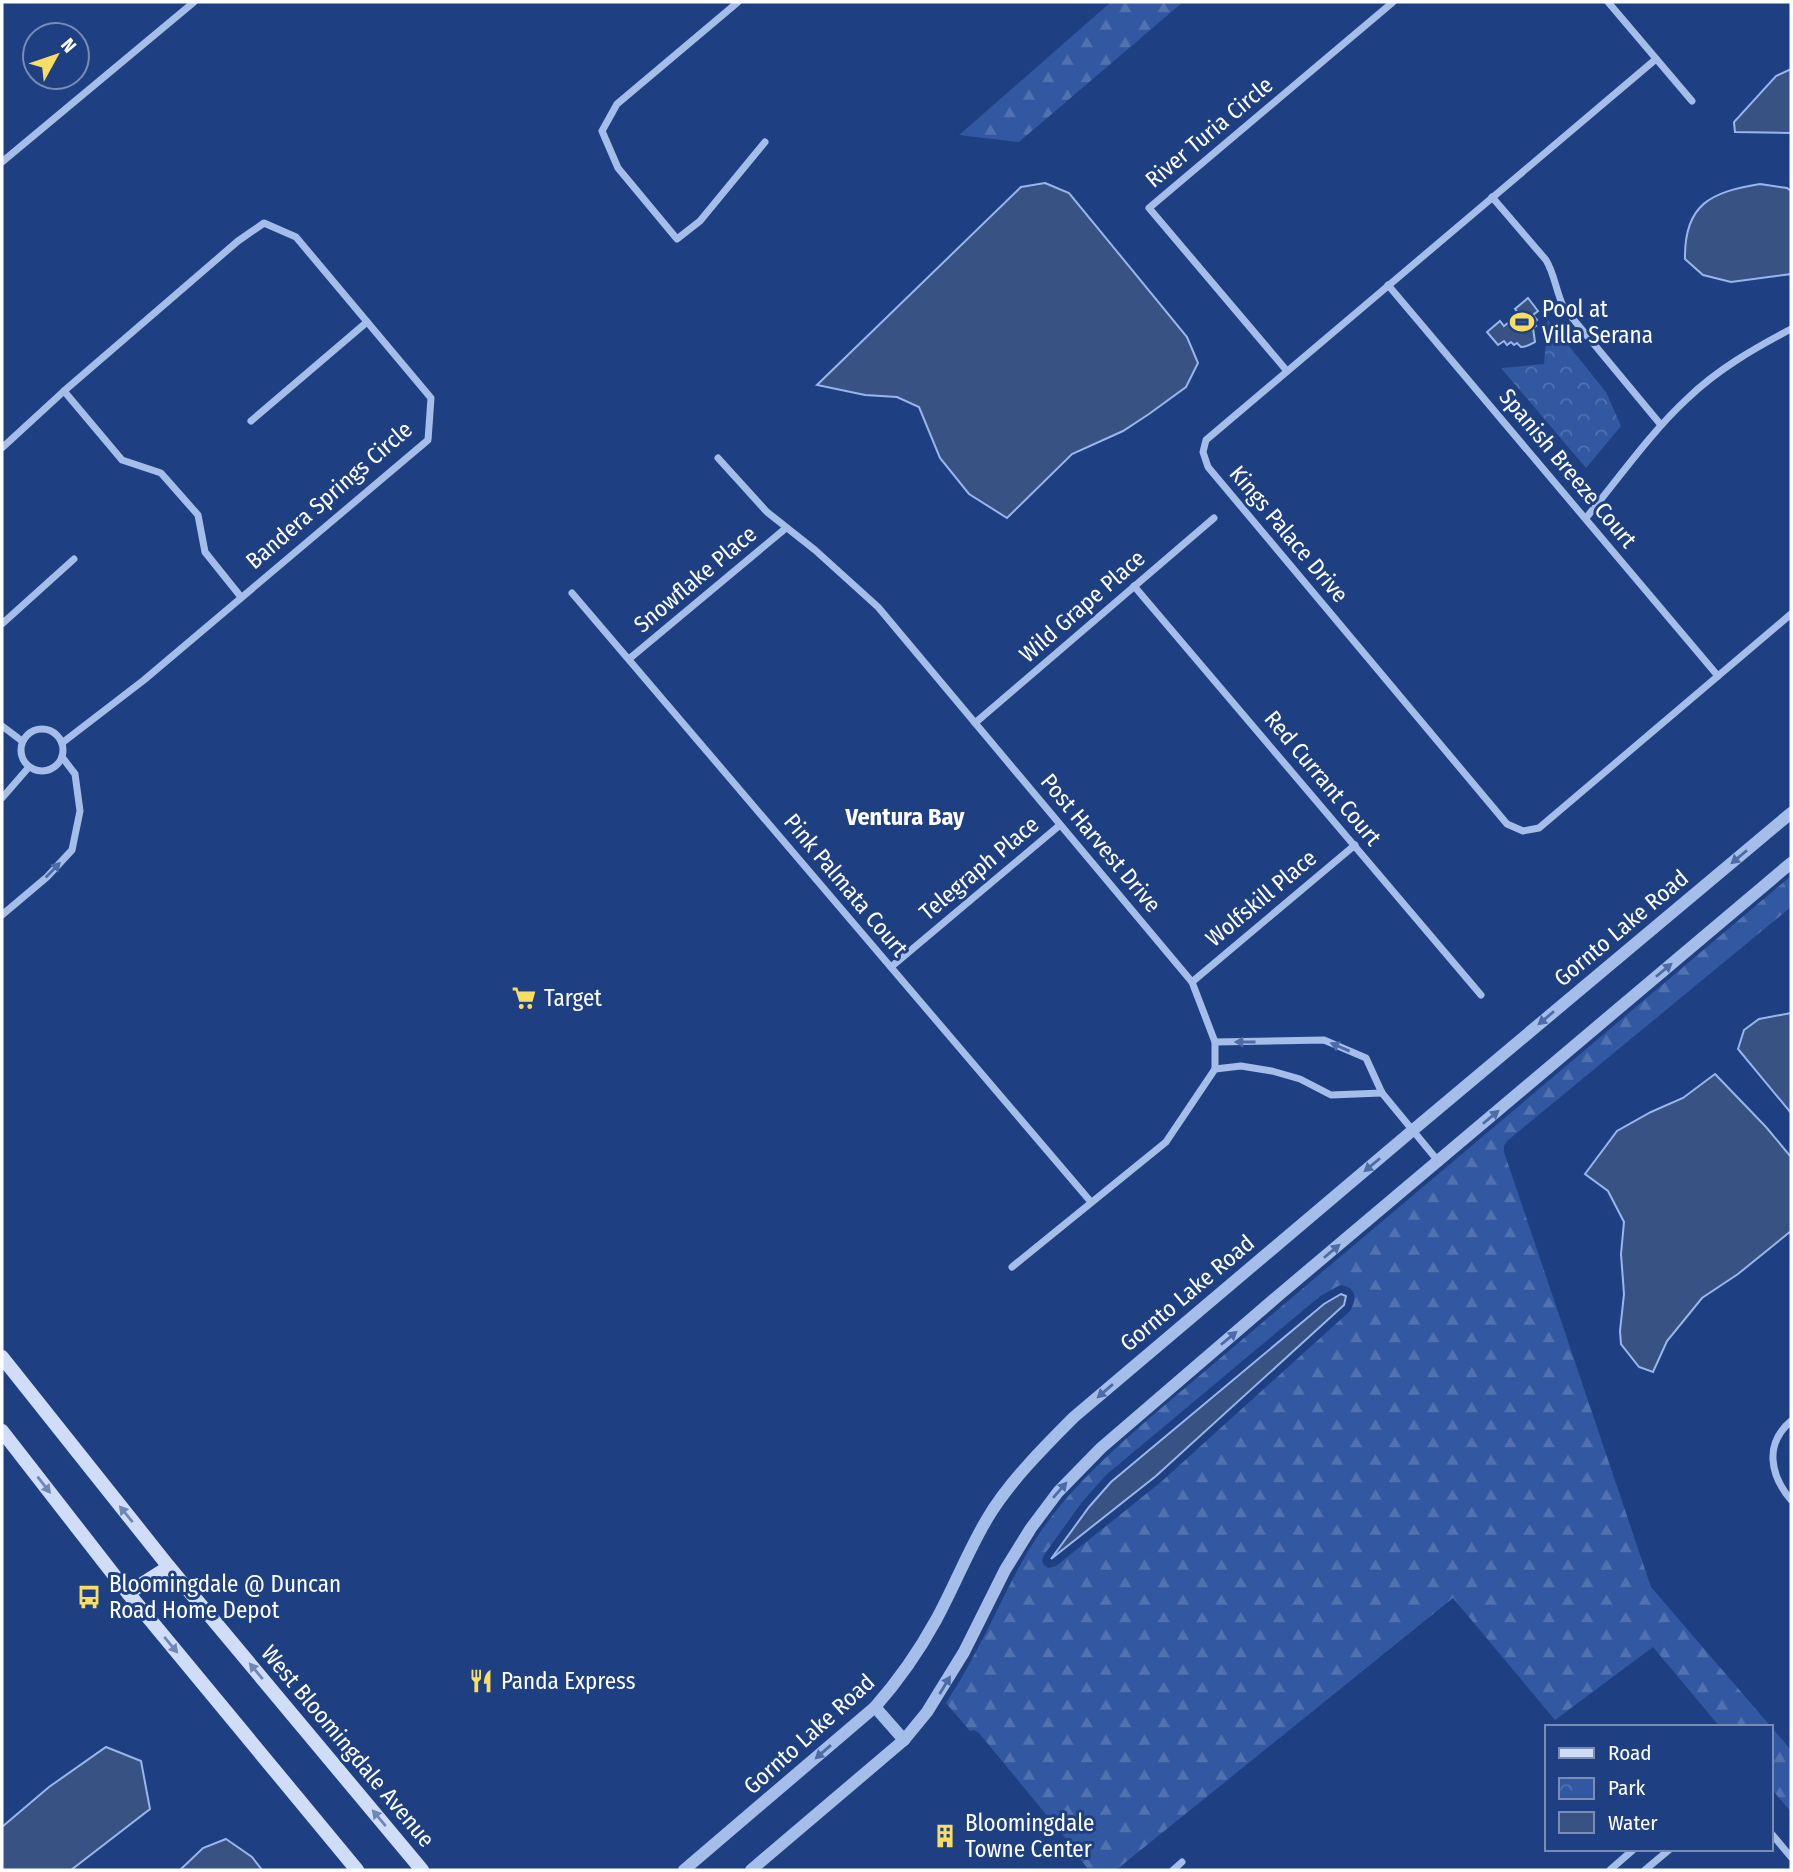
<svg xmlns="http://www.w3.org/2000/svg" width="1793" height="1872" viewBox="0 0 1793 1872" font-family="'Fira Sans Condensed',sans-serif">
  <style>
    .forest { fill: url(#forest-firs); fill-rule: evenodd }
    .park { fill: url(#park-crowns) }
    .water { fill: #395284; stroke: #98b6eb; stroke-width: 2 }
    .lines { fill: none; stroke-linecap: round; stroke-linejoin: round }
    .minor { stroke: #a5bde9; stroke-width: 7 }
    .tertiary { stroke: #a5bde9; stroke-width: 12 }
    .secondary { stroke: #d0ddf7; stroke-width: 14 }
    .oneway { fill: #4d6ca7 }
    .oneway2 { fill: #6e87b7 }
    .labels { text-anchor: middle; stroke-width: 6; stroke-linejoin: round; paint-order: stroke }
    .street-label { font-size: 23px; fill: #fff; stroke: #1e4083 }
    .poi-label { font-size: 23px; fill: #fff; stroke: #1e4083; text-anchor: start }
    .neighbourhood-label { font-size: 24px; font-weight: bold; fill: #fff; stroke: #1e4083 }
  </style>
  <defs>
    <pattern id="forest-firs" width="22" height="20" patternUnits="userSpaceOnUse" patternTransform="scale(1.75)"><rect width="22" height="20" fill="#3258a1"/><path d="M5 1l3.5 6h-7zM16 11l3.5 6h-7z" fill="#5171af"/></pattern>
    <pattern id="park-crowns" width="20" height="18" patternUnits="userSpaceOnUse" patternTransform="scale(1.75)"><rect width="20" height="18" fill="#3258a1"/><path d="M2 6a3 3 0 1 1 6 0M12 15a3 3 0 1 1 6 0" fill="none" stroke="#5171af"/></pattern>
  </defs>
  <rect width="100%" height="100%" fill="#1e4083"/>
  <!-- forest -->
  <g class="forest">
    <path d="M1111 2H1183L1019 142 959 135Z"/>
    <path d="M1791 876V907L1507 1141 1504 1146V1152L1651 1587 1791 1750V1812L1770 1787V1727H1720L1653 1647 1555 1720 1453 1598 1116 1870H1089L1079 1858 1077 1852 979 1733 974 1730 970 1731 946 1703C955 1688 965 1673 973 1657 996 1616 1013 1573 1039 1534 1070 1488 1111 1452 1153 1415ZM1340 1285C1357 1287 1357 1299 1350 1311L1161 1482 1056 1566 1048 1568 1044 1565 1042 1560 1044 1555 1082 1502 1106 1475 1319 1297Z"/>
  </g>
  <!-- park -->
  <path class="park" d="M1548 320 1606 392 1621 426 1586 468 1501 368 1544 364Z"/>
  <!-- water -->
  <g class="water">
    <path d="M1791 69V133L1735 132 1734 122 1776 76Z"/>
    <path d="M1045 183 1069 193 1187 337 1198 363 1186 387 1149 414 1123 431 1072 454 1007 518 969 494 940 458 919 407 897 397 865 395 817 385 1021 187Z"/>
    <path d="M1760 184 1787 188 1791 191V274L1731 282 1703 275 1685 259C1684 204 1711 192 1760 184Z"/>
    <path d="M1528 298 1538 311 1533 315 1537 320 1534 323 1536 326 1533 328 1535 342C1530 345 1527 347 1521 347L1517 343 1514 345 1511 342 1507 345 1504 341 1498 345 1487 332 1500 321 1504 326 1519 314 1515 309Z"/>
    <path d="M1791 1013V1113L1738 1049 1744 1030 1759 1019Z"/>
    <path d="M1715 1074 1766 1127 1791 1157V1231L1738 1274 1702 1298 1667 1341 1653 1372 1639 1367 1621 1344 1620 1331 1624 1294 1621 1254 1624 1222 1608 1191 1585 1174 1617 1131 1651 1112 1683 1098Z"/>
    <path d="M1341 1294 1346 1296 1344 1305 1156 1476 1051 1559 1089 1507 1111 1482 1324 1304Z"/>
    <path d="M106 1747 141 1761 150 1809 71 1870H2V1827L49 1787Z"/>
    <path d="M226 1839 252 1857 262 1870H180L203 1848Z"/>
  </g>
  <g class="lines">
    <!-- minor -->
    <g class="minor">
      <path d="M738 2 617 104 602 131 618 168 677 239 700 221 765 142"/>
      <path d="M1608 2 1692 101"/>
      <path d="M1656 59 1206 440 1203 452 1208 467 1507 824 1523 831 1539 828 1791 614"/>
      <path d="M2 162 194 2"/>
      <path d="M1492 197 1546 260C1555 275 1556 292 1564 308L1661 425"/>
      <path d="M1388 285 1718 676"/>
      <path d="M1287 371 1149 208 1393 2"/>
      <path d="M64 391 122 460 161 473 198 515 205 552 241 597"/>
      <path d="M251 421 367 322"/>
      <path d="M2 448 64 391 238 241 264 223 296 237 431 398 428 440 144 680 62 743"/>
      <path d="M718 458 767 512 815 550 878 607 1192 982 1215 1042V1069L1166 1142 1012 1267"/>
      <path d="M1586 518C1619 478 1650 433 1688 398 1718 369 1755 348 1791 329"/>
      <path d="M1134 586 1481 995"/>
      <path d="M572 593 1091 1202"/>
      <path d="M2 624 74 559"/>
      <path d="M629 659 786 528"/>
      <path d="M975 723 1214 518"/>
      <path d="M2 726 22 741"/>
      <circle cx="42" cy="750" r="21"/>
      <path d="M2 798 29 767"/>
      <path d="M2 915 47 877 72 850 80 811 75 774 62 757"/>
      <path d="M891 967 1060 825"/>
      <path d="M1192 982 1355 845"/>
      <path d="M1215 1042 1324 1040 1366 1058 1382 1093 1438 1161"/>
      <path d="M1215 1069 1241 1066 1272 1071 1300 1079 1331 1095 1382 1093"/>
      <path d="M1791 1421C1764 1444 1770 1475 1791 1500"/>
      <path d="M1770 1832 1791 1857"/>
      <path d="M1173 1870 1182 1862"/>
      <path d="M1610 1870 1634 1849"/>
      <path d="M1645 1870 1670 1849"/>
    </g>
    <!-- tertiary -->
    <g class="tertiary">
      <path d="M875 1707 904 1740"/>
      <path d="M684 1870 875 1707C898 1681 919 1651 936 1620 954 1587 968 1551 987 1519 1008 1483 1045 1446 1074 1417L1413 1130 1791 813"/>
      <path d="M751 1870 904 1740 927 1712 964 1652 1005 1570 1031 1528 1058 1492 1101 1448 1279 1295 1791 863"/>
    </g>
    <!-- secondary -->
    <g class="secondary">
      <path d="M2 1357 169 1567 422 1870"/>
      <path d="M2 1431 128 1593 357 1870"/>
      <path d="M128 1593 169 1567"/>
    </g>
  </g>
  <!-- one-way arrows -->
  <defs><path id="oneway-solid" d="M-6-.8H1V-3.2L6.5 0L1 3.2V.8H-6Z" transform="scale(1.75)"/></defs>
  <g class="oneway">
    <use href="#oneway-solid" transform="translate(1739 857) rotate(140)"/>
    <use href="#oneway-solid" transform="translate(53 870) rotate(-46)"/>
    <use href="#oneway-solid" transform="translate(1664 970) rotate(-40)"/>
    <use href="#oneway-solid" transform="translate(1546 1018) rotate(140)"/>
    <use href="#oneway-solid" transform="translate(1245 1042) rotate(180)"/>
    <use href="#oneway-solid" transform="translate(1340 1047) rotate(-157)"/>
    <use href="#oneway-solid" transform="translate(1491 1117) rotate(-40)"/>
    <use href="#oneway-solid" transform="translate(1372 1165) rotate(140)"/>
    <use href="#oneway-solid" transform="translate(1332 1251) rotate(-40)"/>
    <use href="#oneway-solid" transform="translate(1229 1338) rotate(-40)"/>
    <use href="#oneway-solid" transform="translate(1105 1391) rotate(139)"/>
    <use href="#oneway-solid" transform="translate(1060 1490) rotate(-49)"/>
    <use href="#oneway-solid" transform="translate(945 1685) rotate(-59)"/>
    <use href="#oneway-solid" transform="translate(823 1752) rotate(139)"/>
  </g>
  <g class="oneway2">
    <use href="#oneway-solid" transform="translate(44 1485) rotate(52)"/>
    <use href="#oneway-solid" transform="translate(126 1514) rotate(-129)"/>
    <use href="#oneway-solid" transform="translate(171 1645) rotate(50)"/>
    <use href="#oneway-solid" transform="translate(256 1671) rotate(-130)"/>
    <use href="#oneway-solid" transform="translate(379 1818) rotate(-130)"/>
  </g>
  <!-- icons -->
  <defs>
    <g id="stadium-bare" transform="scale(1.89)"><path d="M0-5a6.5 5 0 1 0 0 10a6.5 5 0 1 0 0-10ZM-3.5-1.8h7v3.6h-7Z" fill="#f8dd64" stroke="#1e4083" stroke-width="2.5" paint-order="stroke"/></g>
    <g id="supermarket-bare" transform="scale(1.89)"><path d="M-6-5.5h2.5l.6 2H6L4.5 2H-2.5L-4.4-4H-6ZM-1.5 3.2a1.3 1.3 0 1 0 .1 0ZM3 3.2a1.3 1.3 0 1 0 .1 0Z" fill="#f8dd64" stroke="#1e4083" stroke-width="2.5" paint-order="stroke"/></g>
    <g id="bus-bare" transform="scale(1.89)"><path d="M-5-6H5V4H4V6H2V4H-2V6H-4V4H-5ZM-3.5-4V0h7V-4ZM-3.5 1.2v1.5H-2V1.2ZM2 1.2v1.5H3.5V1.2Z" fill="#f8dd64" stroke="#1e4083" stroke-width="2.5" paint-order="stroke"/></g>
    <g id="restaurant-bare" transform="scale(1.89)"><path d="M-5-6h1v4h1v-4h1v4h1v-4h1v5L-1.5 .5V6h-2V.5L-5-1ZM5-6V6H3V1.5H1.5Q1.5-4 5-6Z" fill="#f8dd64" stroke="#1e4083" stroke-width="2.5" paint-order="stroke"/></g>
    <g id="building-bare" transform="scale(1.89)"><path d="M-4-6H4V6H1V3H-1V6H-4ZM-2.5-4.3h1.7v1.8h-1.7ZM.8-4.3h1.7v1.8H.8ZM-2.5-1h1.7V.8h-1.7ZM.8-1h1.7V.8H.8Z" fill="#f8dd64" stroke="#1e4083" stroke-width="2.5" paint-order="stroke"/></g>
  </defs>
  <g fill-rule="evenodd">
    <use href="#stadium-bare" x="1522" y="322"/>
    <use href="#supermarket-bare" x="524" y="998"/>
    <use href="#bus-bare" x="89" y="1597"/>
    <use href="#restaurant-bare" x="481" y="1681"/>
    <use href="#building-bare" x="945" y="1836"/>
  </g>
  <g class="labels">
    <!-- street labels -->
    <g class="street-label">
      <text transform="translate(1209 132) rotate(-40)" y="8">River Turia Circle</text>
      <text transform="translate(1568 468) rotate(50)" y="8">Spanish Breeze Court</text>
      <text transform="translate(329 495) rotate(-41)" y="8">Bandera Springs Circle</text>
      <text transform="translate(1289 534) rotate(50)" y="8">Kings Palace Drive</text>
      <text transform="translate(695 579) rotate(-40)" y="8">Snowflake Place</text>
      <text transform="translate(1082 606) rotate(-41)" y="8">Wild Grape Place</text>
      <text transform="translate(1323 778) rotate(50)" y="8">Red Currant Court</text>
      <text transform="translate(1101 843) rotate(50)" y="8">Post Harvest Drive</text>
      <text transform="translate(979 868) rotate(-40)" y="8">Telegraph Place</text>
      <text transform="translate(846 885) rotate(50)" y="8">Pink Palmata Court</text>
      <text transform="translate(1261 898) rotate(-40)" y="8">Wolfskill Place</text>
      <text transform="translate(1621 928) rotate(-40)" y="8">Gornto Lake Road</text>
      <text transform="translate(1187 1293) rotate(-40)" y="8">Gornto Lake Road</text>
      <text transform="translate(809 1734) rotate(-42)" y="8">Gornto Lake Road</text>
      <text transform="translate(348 1746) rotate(50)" y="8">West Bloomingdale Avenue</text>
    </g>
    <!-- poi labels -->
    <g class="poi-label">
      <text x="1542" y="317">Pool at<tspan x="1542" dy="26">Villa Serana</tspan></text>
      <text x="544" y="1006">Target</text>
      <text x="109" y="1592">Bloomingdale @ Duncan<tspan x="109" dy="26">Road Home Depot</tspan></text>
      <text x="501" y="1689">Panda Express</text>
      <text x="965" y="1831">Bloomingdale<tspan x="965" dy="26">Towne Center</tspan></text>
    </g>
    <!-- neighbourhood labels -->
    <g class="neighbourhood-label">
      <text x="905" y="825">Ventura Bay</text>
    </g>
  </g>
  <!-- border -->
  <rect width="1793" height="1872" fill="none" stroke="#ffffff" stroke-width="7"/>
  <!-- legend -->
  <rect x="1545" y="1725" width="228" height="126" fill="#1e4083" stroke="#788cb5" stroke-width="2"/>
  <rect x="1559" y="1748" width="35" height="10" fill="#d0ddf7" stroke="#788cb5" stroke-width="2"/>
  <text x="1608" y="1760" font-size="21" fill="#ffffff">Road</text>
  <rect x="1559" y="1778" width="35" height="21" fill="url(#park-crowns)" stroke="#788cb5" stroke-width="2"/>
  <text x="1608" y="1795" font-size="21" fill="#ffffff">Park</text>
  <rect x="1559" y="1812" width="35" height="21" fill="#395284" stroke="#788cb5" stroke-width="2"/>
  <text x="1608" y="1830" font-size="21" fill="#ffffff">Water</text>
  <!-- north arrow -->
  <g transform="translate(56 56) rotate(50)"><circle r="33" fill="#1e4083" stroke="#788cb5" stroke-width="2"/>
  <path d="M0-5L12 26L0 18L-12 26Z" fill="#f8dd64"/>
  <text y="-10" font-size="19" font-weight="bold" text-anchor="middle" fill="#ffffff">N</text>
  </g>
</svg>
